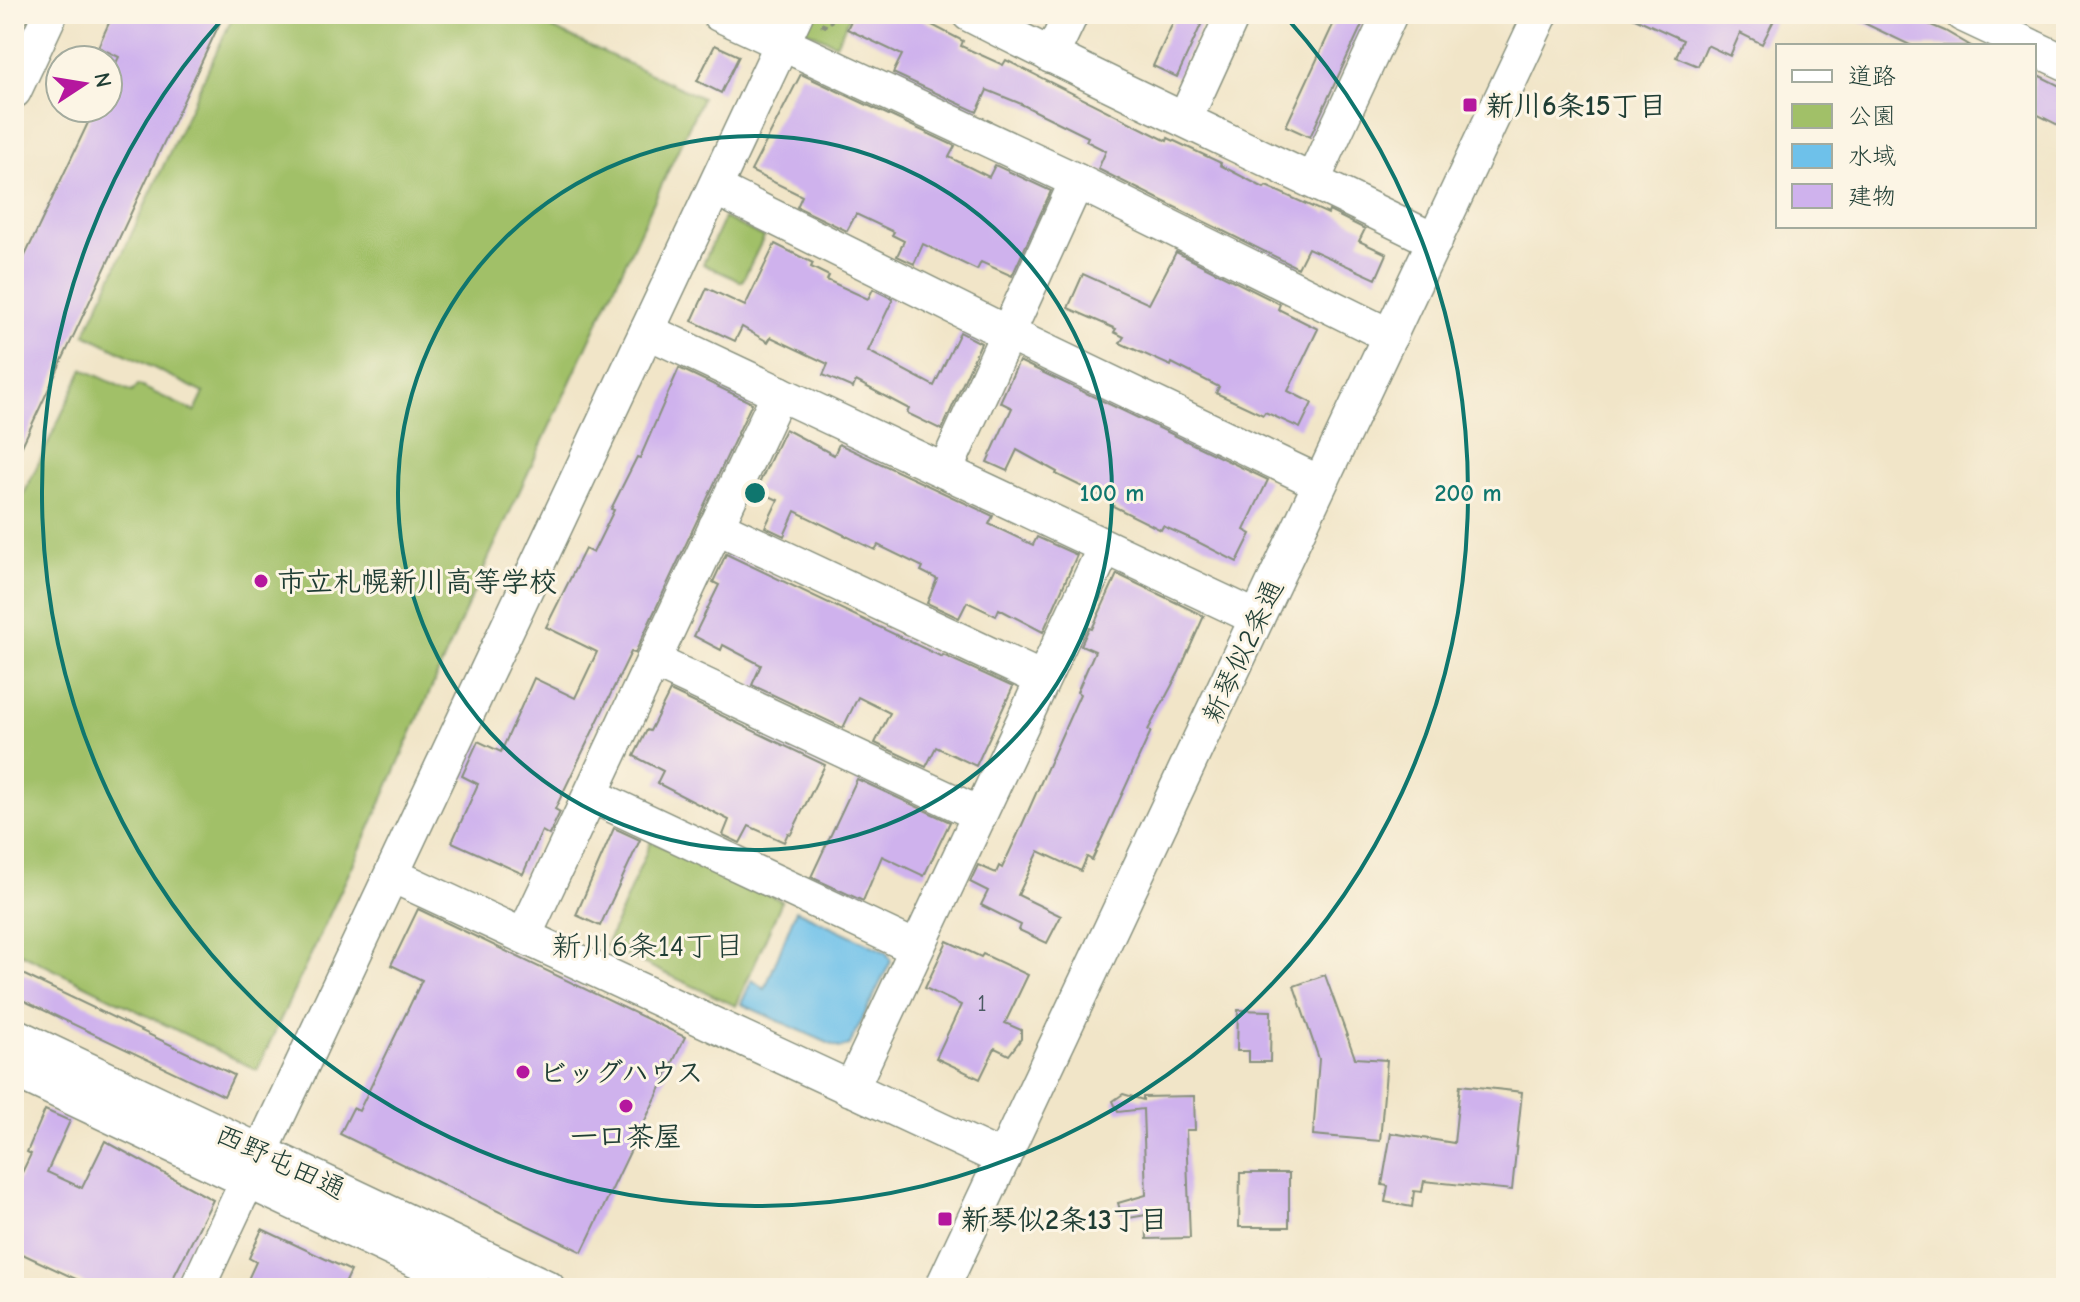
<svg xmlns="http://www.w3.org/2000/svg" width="2080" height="1302" viewBox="0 0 2080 1302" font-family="'Comic Neue','Klee One',sans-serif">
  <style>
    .green { fill: #a1c068; stroke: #607e4e; stroke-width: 2 }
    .water { fill: #6ec1ea; stroke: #467f8f; stroke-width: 2 }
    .building { fill: #cfb2ed }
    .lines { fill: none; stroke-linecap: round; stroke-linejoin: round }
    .minor-casing { stroke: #88917e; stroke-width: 37 }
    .path { stroke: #88917e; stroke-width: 4; stroke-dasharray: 6 6; stroke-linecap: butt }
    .minor { stroke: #fff; stroke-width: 34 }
    .ring { fill: none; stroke: #0f766e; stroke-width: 4 }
    .poi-dot { fill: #b5179e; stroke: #fcf5e5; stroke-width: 3 }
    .labels { text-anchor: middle; stroke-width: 6; stroke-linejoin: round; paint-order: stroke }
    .number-label { font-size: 24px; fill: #4b5a62 }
    .poi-label { font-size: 28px; font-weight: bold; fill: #1f3d34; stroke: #fcf5e5; text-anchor: start }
    .street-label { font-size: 28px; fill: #1f3d34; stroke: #fcf5e5 }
    .neighbourhood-label { font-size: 30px; fill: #1f3d34; stroke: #fcf5e5 }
    .centre { fill: #0f766e; stroke: #fcf5e5; stroke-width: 4 }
    .ring-label { font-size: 24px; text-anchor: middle; font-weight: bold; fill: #0f766e; stroke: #fcf5e5; stroke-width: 6; stroke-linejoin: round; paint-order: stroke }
  </style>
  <rect width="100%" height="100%" fill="#fcf5e5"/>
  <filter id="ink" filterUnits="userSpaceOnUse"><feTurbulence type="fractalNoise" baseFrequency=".0125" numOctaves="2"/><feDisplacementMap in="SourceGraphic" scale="16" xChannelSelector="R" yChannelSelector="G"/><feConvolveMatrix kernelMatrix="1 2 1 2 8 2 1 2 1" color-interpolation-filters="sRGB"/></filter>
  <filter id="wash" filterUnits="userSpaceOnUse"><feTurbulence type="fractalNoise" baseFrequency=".006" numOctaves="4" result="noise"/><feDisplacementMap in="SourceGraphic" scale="32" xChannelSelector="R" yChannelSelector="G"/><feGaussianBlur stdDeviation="1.8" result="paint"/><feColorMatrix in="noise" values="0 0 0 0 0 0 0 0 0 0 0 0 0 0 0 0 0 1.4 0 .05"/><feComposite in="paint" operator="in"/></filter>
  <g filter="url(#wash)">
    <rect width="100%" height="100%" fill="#f1e5c8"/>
    <!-- green -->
    <g class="green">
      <path d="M234 14H522L702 98 489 557 370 828 257 1070 14 950V515L83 369 132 392 138 385 195 412 204 393 85 334Z"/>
      <path d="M814 14H851L836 44 805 30Z"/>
      <path d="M724 218 764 237 742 282 703 264Z"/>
      <path d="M651 841 782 901 736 1006 606 946Z"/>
    </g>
    <!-- water -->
    <path class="water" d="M796 910 886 952 891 961 849 1046 839 1048 741 1004 752 980 765 989Z"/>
    <g id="blocks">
      <!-- building -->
      <g class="building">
        <path d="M113 14H224L14 463V279L95 108H108V79L119 57 98 47Z"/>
        <path d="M854 14H911L963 41 961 46 1003 65 1006 60 1167 141 1168 138 1221 163 1220 165 1264 188 1266 186 1328 214 1329 211 1365 229 1359 241 1387 254 1376 279 1308 248 1298 268 1098 169 1106 151 1086 141 1088 137 1019 103 987 90 977 112 893 73 902 55 847 29Z"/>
        <path d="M1177 14H1206L1177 77 1153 66Z"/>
        <path d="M1338 14H1367L1310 137 1286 126Z"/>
        <path d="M1626 14H1777L1762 44 1740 33 1730 56 1707 45 1698 66 1676 57 1683 40Z"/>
        <path d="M1845 14H1905L1945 31 1971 46H1912Z"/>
        <path d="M715 45 739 56 721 93 697 81Z"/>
        <path d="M2034 73 2066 89V129L2034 113Z"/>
        <path d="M801 74 955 146 949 157 989 177 995 165 1051 191 1012 276 981 262 977 270 923 244 914 264 897 256 904 241 892 235 894 232 856 214 847 231 797 207 802 196 751 171Z"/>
        <path d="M775 244 813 263 811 267 829 276 827 280 868 299 873 289 893 299 868 351 934 386 960 332 981 343 942 430 907 413 909 409 856 381 853 388 823 375 828 364 771 337 768 342 742 327 735 341 692 321 707 288 745 306Z"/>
        <path d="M1176 252 1280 304 1278 309 1318 329 1288 391 1312 403 1300 428 1265 412 1263 415 1216 393 1219 387 1172 363 1171 366 1120 343 1124 337 1114 332 1116 329 1068 308 1083 274 1149 304Z"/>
        <path d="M1019 361 1268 480 1244 530 1251 534 1237 562 1194 540 1163 526 1161 530 1111 505 1113 502 1056 474 1057 472 1017 450 1007 471 987 462 1012 408 1000 402Z"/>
        <path d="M679 368 752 403 635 653 631 652 555 809 560 812 549 835 542 831 523 874 452 842 478 784 462 776 478 741 501 752 534 678 575 698 597 652 546 627 585 549 593 553 614 510 611 509 637 457 640 458Z"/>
        <path d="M785 429 834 455 839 444 993 516 989 524 1033 545 1037 537 1077 555 1043 632 999 609 996 616 967 602 959 618 927 603 937 579 921 571 923 567 878 545 875 550 795 511 784 536 765 527 778 500 756 490Z"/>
        <path d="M726 554 942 657 943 655 1013 687 976 766 936 747 926 767 875 743 890 713 858 697 843 728 752 685 761 665 723 645 721 650 694 636 719 585 713 582Z"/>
        <path d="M1117 574 1204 616 1179 672 1148 730 1151 731 1092 860 1087 857 1081 871 1039 851 1018 895 1061 916 1047 943 1019 930 1021 925 981 905 988 891 970 882 978 865 996 873 999 866 1002 868 1022 825 1080 694 1077 692 1095 651 1081 645 1089 628 1092 629Z"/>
        <path d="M670 691 825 765 791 834 788 833 784 842 749 826 740 843 723 835 729 820 657 783 663 771 634 756 647 730 650 731Z"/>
        <path d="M857 779 950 822 924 876 882 856 863 901 811 877Z"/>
        <path d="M614 828 640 840 600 926 576 915Z"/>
        <path d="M418 909 685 1037 582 1252 340 1134 353 1108 359 1111 422 980 391 965Z"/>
        <path d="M947 941 981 957 983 954 1028 975 1005 1023 1021 1030V1039L1009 1055 995 1048 980 1079 936 1058 961 1005 925 988Z"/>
        <path d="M14 970 234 1075 224 1096 14 996Z"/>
        <path d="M1325 975 1355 1058 1387 1060 1380 1141 1313 1135 1319 1059 1294 986Z"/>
        <path d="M1238 1010 1271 1011 1270 1062H1249V1051H1237Z"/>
        <path d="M1460 1085 1522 1092 1512 1190 1424 1181 1422 1192 1414 1191 1412 1207 1385 1202 1388 1186 1382 1185 1391 1133 1454 1143Z"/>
        <path d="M1123 1094 1143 1100V1097L1194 1096 1195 1130H1186L1190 1238 1147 1239 1146 1215 1129 1218 1121 1213 1118 1203 1146 1195 1143 1109 1118 1112 1113 1101Z"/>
        <path d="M45 1110 70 1121 47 1172 82 1188 105 1141 213 1200 168 1288H95L14 1250V1189L31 1154 27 1152Z"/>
        <path d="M1240 1173H1289V1227H1239Z"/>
        <path d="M262 1229 351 1271 343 1288H244L256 1262 249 1258Z"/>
      </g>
    </g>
  </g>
  <g filter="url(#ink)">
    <use href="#blocks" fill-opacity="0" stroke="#88917e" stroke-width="2"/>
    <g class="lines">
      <!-- minor casing -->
      <g class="minor-casing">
        <g id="minor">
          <path d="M719 14 1077 181 1390 336"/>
          <path d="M969 14C1123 93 1280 164 1435 241"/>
          <path d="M1962 14 2030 46"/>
          <path d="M2034 48 2066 63"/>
          <path d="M1051 56 1071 14"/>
          <path d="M14 91 50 14"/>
          <path d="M1185 119 1233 14"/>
          <path d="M1313 180 1390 14"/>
          <path d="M715 188 1009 334 1320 483"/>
          <path d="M647 331 1257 618"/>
          <path d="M945 471 1077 181"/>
          <path d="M716 526 1042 679"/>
          <path d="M653 661 979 814"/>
          <path d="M591 795 916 948"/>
          <path d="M392 875 1003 1159"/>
          <path d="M524 936 779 393"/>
          <path d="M14 1035 548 1288"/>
          <path d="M14 1070 474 1288"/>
          <path d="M851 1089 1105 547"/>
          <path d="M197 1288 796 14"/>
          <path d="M942 1288 1541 14"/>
        </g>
      </g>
      <!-- path -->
      <path class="path" d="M821 24 828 27 834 14"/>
      <!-- minor -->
      <use href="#minor" class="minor"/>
    </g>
  </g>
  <!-- distance rings -->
  <g class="ring">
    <circle cx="755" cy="493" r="357"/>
    <path d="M1285 16A713 713 0 1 1 225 16"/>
  </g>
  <!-- markers -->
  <g class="poi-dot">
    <rect x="1462" y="97" width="16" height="16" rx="4"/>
    <circle cx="261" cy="581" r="8"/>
    <circle cx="523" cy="1072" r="8"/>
    <circle cx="626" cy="1106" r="8"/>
    <rect x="937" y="1211" width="16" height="16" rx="4"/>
  </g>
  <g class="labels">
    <!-- number labels -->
    <g class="number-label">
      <text x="982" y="1011">1</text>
    </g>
    <!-- poi labels -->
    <g class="poi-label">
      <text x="1486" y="115">新川6条15丁目</text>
      <text x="277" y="591">市立札幌新川高等学校</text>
      <text x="539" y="1082">ビッグハウス</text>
      <text x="626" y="1146" text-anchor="middle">一口茶屋</text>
      <text x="961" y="1229">新琴似2条13丁目</text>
    </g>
    <!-- street labels -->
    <g class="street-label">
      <text transform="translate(1242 651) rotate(-65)" y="10">新琴似2条通</text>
      <text transform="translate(281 1161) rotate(25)" y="10">西野屯田通</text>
    </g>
    <!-- neighbourhood labels -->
    <g class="neighbourhood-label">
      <text x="648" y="956">新川6条14丁目</text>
    </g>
  </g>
  <circle cx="755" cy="493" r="12" class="centre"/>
  <g class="ring-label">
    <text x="1112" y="501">100 m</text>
    <text x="1468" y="501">200 m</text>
  </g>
  <!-- margin -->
  <rect width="2080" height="1302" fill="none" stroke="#fcf5e5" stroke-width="48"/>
  <!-- legend -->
  <rect x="1776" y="44" width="260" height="184" fill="#fcf5e5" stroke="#a4ab9e" stroke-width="2"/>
  <rect x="1792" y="70" width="40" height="12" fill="#ffffff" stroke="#a4ab9e" stroke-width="2"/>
  <text x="1848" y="84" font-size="24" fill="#1f3d34">道路</text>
  <rect x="1792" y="104" width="40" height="24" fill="#a1c068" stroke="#a4ab9e" stroke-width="2"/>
  <text x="1848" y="124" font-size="24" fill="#1f3d34">公園</text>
  <rect x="1792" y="144" width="40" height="24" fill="#6ec1ea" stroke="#a4ab9e" stroke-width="2"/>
  <text x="1848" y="164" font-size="24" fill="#1f3d34">水域</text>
  <rect x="1792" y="184" width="40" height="24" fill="#cfb2ed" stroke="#a4ab9e" stroke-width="2"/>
  <text x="1848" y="204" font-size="24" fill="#1f3d34">建物</text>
  <!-- north arrow -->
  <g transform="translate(84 84) rotate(78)"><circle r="38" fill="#fcf5e5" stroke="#a4ab9e" stroke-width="2"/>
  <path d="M0-6L14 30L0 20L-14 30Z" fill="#b5179e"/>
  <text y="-12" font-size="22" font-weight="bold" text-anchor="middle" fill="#1f3d34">N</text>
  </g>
</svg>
